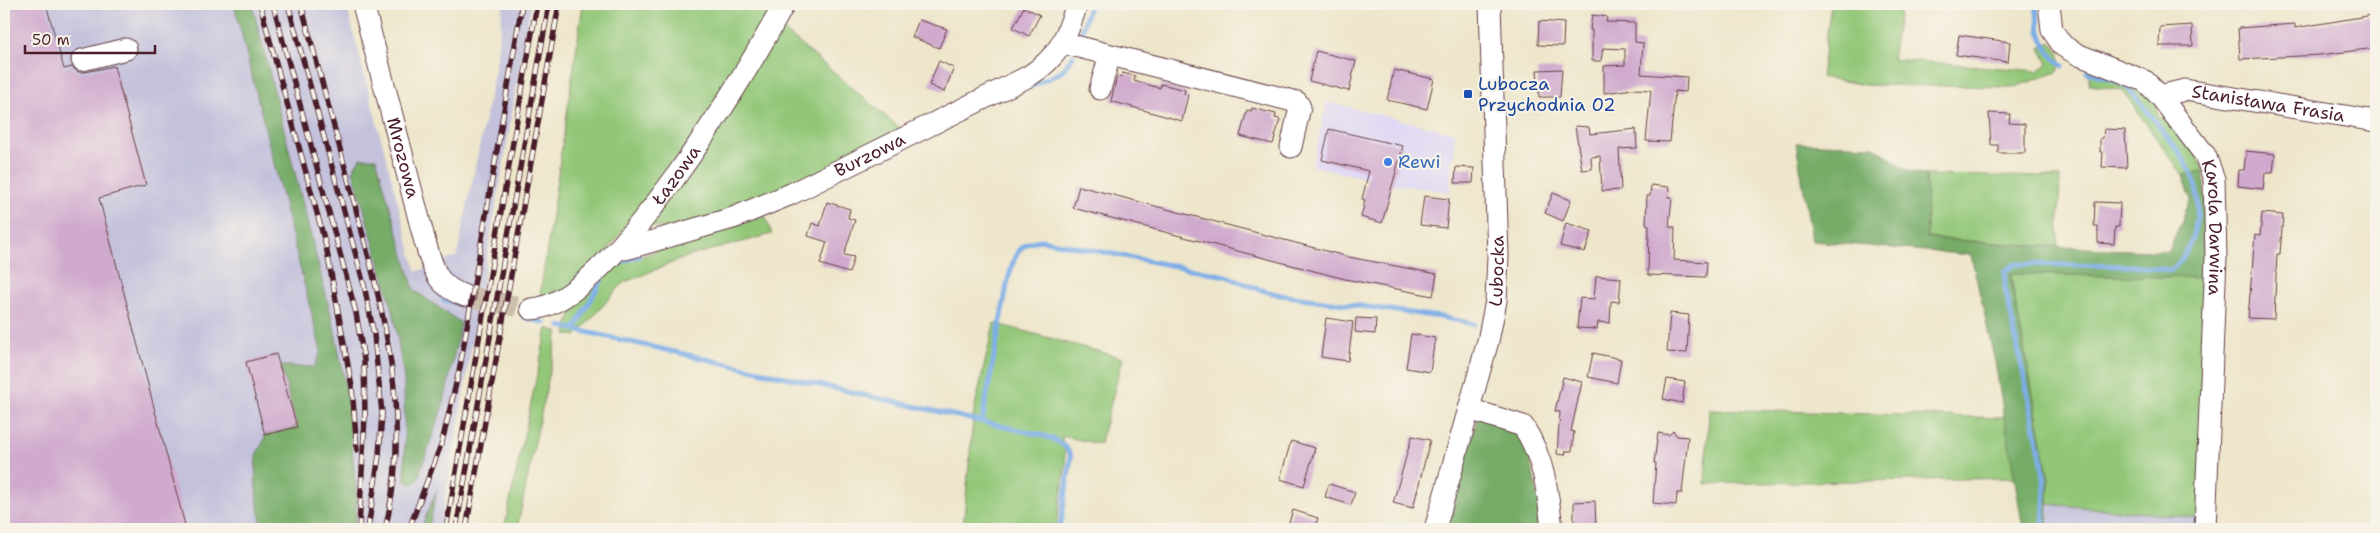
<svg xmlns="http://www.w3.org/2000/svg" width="2380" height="533" viewBox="0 0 2380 533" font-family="'Shantell Sans',sans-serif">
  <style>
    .built { fill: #ded5f5 }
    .industrial { fill: #c3c1db }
    .green { fill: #93c778; stroke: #6e7352 }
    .forest { fill: #76ac68; stroke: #60664a }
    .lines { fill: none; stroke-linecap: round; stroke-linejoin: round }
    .stream { stroke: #7dade7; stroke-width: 5 }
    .building { fill: #d0aace }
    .minor-tunnel { stroke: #cdbeab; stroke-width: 21; stroke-dasharray: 21 11; stroke-linecap: butt }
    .minor-casing { stroke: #633d43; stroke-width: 23 }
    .minor { stroke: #fff; stroke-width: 21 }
    .rail-casing { stroke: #4a1f2b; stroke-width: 5.5 }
    .rail { stroke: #f7f3e8; stroke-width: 4; stroke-dasharray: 11; stroke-linecap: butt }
    .transit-dot { fill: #1a4fb4; stroke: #f7f3e8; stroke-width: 2 }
    .shop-dot { fill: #3f7fe0; stroke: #f7f3e8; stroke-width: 2 }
    .labels { text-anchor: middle; stroke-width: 4; stroke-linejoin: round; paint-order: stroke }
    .transit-label { font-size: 18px; fill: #164399; stroke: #f7f3e8; text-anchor: start }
    .street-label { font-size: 18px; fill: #4a1f2b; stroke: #f7f3e8 }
    .shop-label { font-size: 18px; fill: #366cbe; stroke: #f7f3e8; text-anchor: start }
  </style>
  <rect width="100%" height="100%" fill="#f7f3e8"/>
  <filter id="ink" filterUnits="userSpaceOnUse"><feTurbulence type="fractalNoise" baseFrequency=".02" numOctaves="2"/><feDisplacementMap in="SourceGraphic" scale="10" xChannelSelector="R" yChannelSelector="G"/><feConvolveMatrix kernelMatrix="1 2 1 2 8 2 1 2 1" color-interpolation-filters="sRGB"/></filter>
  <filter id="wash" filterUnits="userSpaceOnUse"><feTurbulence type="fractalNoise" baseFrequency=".0096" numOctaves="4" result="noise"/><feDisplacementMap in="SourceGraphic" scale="20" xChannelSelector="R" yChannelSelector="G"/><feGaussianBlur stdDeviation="1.12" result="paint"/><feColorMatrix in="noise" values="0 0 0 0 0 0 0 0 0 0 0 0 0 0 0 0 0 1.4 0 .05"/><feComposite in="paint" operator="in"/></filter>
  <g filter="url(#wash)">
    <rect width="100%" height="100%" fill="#eee6cb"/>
    <!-- built -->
    <path class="built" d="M1327 102 1455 133 1454 158 1451 159 1450 192 1392 184 1312 166Z"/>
    <!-- industrial -->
    <g class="industrial">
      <path d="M4 4H346L416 272 457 256 496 64 503 4H531L440 529H4Z"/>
      <path d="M2048 504 2202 518 2201 529H2047Z"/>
    </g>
    <!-- green -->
    <g class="green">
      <path d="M583 4H775L721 99 607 251 558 296H540Z"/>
      <path d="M1831 4H1901L1892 59 2038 71 2048 64 2040 48 2051 42C2061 53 2063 58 2057 72L2015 87 1865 85 1821 77Z"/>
      <path d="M780 27 902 130 785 192 670 230 652 226V218Z"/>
      <path d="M2089 67 2156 96 2158 118 2181 121 2204 171 2183 175 2122 90 2089 85Z"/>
      <path d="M1926 175 2060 177 2058 247 1927 238Z"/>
      <path d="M765 216 772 234 689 256 623 283 576 336 566 334C569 316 576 299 587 285 607 261 730 228 765 216Z"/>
      <path d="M2010 273 2207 278 2202 518 2048 504 2049 480Z"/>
      <path d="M994 323 1123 358 1100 444 1062 436 1066 463 1056 529H963L974 410Z"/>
      <path d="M547 328 558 332 517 529H504Z"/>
      <path d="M1709 409 2005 418 2016 478 1705 484Z"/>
    </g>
    <!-- forest -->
    <g class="forest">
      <path d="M234 4H252L334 327 347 394 357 502 354 529H263C257 507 254 480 256 457 257 449 265 444 265 435L297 427 281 366 314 367 321 351Z"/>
      <path d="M1796 143 1873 146 1910 172 1926 175 1927 238 2004 244 2168 252 2191 199 2183 175 2204 171 2207 278 2010 274 2049 480 2047 529H2023L1995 362 1971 255 1812 241Z"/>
      <path d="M360 158H376L414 290 461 323 444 402 417 481 412 484 405 481 404 378 393 310 353 171Z"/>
      <path d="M1479 412 1523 426 1545 529H1447Z"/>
      <path d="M437 489 429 529H421Z"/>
    </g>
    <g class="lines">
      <!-- stream -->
      <g class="stream">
        <path d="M2036 4C2038 28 2042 52 2063 66"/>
        <path d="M1081 33 1090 4"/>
        <path d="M1030 87 1061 72 1073 56"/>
        <path d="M616 264 639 256"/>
        <path d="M443 300 459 303"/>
        <path d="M524 317 545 323"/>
        <path d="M560 326 1041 435C1055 440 1066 443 1071 457L1060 529"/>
        <path d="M575 329 603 277"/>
        <path d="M982 422 1008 280C1014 258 1016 243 1041 240L1226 276 1258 289 1280 295 1440 317 1474 324"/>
        <path d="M2043 529 2045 484 2042 462 2005 287V271L2015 264 2132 266 2171 270C2183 261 2189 248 2193 235 2208 185 2187 161 2157 124 2147 111 2138 97 2125 86L2115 80 2087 72"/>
      </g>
    </g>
    <g id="blocks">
      <!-- building -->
      <g class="building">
        <path d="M4 4H46L64 69 72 67 78 72H85L114 66 146 185 99 198 186 529H4Z"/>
        <path d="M1024 7 1040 15 1029 36 1013 28Z"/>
        <path d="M1592 15 1607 17 1606 22 1635 23V42L1643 43 1641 74 1687 77 1686 92 1675 91 1670 142 1646 141 1651 90 1633 89 1604 93V66L1625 65V49L1603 48 1601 61H1592V30H1590Z"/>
        <path d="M2373 15 2376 48 2320 55 2240 59 2238 28 2295 24V28Z"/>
        <path d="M919 20 947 29 939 48 912 37Z"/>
        <path d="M1539 21 1564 23 1563 46 1538 45Z"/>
        <path d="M2192 25 2193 46H2159L2160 27Z"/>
        <path d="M1959 35 2010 42 2008 62 1956 55Z"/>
        <path d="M1316 51 1356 61 1349 91 1309 81Z"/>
        <path d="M939 61 954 68 944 92 929 85Z"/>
        <path d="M1562 69 1560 97H1539L1537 70Z"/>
        <path d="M1394 70 1434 79 1427 109 1387 100Z"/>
        <path d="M1122 73 1135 76 1134 81 1160 88 1161 84 1185 90 1184 94 1188 95 1182 121 1111 101 1117 76 1121 77Z"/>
        <path d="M1252 108 1276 114 1275 118 1280 119 1273 144 1240 136 1247 110 1251 111Z"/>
        <path d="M1989 113 2010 114 2009 123 2025 124V153H1998V145H1991Z"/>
        <path d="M1575 126 1589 127 1590 134 1636 129 1637 148 1619 149 1621 190 1602 191 1600 156 1591 157 1592 169 1582 170Z"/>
        <path d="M1329 129 1403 146 1382 223 1361 217 1365 200 1362 199 1369 171 1322 160Z"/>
        <path d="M2104 129 2125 130 2127 168 2102 167 2103 152H2100V138H2103Z"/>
        <path d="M2246 151 2275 154 2273 173H2265L2263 189 2238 186 2239 170H2244Z"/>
        <path d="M1456 167 1474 168 1473 183H1455Z"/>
        <path d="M1651 185 1669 187 1668 197H1672L1669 227H1675L1674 260 1707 262 1706 277 1648 275 1649 225 1646 224 1647 196H1650Z"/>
        <path d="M1079 186 1349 257 1437 274 1433 296 1345 279 1073 208Z"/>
        <path d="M1553 193 1571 200 1563 221 1545 213Z"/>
        <path d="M1424 196 1449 199 1446 228 1420 225Z"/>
        <path d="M827 202 850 209 848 218 855 220 844 255 854 257 849 273 820 264 827 242 808 236 812 223 820 226Z"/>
        <path d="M2095 202 2120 203 2119 227H2115L2114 244 2098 243V226H2094Z"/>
        <path d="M2262 213 2283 215 2280 254H2277L2274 319 2248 318 2255 235 2260 236Z"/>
        <path d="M1566 223 1592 231 1585 252 1560 246Z"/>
        <path d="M1596 276 1621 278 1619 302 1611 301 1610 323 1598 322 1597 329 1577 328 1580 298 1594 299Z"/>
        <path d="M1670 313 1689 315 1687 353 1667 352Z"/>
        <path d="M1326 318 1353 322 1348 361 1321 357Z"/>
        <path d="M1356 318 1376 319 1375 334 1355 332Z"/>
        <path d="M1411 334 1435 338 1430 372 1406 368Z"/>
        <path d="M1593 353 1621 359 1617 383 1588 377Z"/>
        <path d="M276 354 297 427 265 435 246 362Z"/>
        <path d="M1563 377 1582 382 1571 431 1574 432 1572 451H1566L1565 455 1557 454 1560 412 1555 411Z"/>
        <path d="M1667 379 1685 382 1682 403 1663 399Z"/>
        <path d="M1673 431 1677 436 1688 437 1682 493H1677L1676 505 1653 503 1656 463H1654L1658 433 1669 435Z"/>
        <path d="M1412 436 1430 440 1413 508 1393 503Z"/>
        <path d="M1291 441 1315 448 1304 486 1280 479Z"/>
        <path d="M1329 484 1355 492 1351 505 1325 497Z"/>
        <path d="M1595 501 1596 529H1574V502Z"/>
        <path d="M1293 510 1318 518 1314 529H1287Z"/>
      </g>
    </g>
  </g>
  <g filter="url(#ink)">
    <use href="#blocks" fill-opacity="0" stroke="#633d43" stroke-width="1"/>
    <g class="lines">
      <!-- minor-tunnel -->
      <path class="minor-tunnel" d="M465 296 531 309"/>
      <!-- minor casing -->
      <g class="minor-casing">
        <g id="minor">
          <path id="s1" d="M363 4 425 242C434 269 435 285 465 296"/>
          <path id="s2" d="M2049 4 2052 30 2063 46 2079 55 2145 81 2160 96 2205 155 2214 179 2216 257 2205 529"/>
          <path d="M1063 43 1297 102 1300 107 1291 147"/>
          <path d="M82 60 126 49"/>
          <path d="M1100 89 1110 55"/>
          <path id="s3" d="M2160 96 2185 90 2376 121"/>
          <path id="s4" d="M621 246 626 249 733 218 791 194 1029 76C1060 56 1066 38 1077 4"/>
          <path id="s5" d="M531 309C607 307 749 70 784 4"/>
          <path d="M1469 409 1523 426C1544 458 1548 492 1552 529"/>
          <path id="s6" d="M1435 529 1488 341 1496 301 1498 257 1490 4"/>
        </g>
      </g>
      <!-- minor -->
      <use href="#minor" class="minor"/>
      <!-- rail casing -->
      <g class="rail-casing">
        <g id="rail">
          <path d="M260 4 326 246 352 387 357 450"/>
          <path d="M273 4 356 313 364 360 365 415 359 529"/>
          <path d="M288 4 364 285 374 335 382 413 379 455 368 529"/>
          <path d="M301 4C318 68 336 133 353 198 382 306 414 416 385 529"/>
          <path d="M409 529 442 442 460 367 522 4"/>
          <path d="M446 529 537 4"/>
          <path d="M456 529 549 4"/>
          <path d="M466 529 559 4"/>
        </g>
      </g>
      <!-- rail -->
      <use href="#rail" class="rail"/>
    </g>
  </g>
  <!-- markers -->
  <rect class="transit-dot" x="1463" y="89" width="10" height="10" rx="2.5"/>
  <circle class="shop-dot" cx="1388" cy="162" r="5"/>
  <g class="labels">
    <!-- transit labels -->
    <g class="transit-label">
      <text x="1478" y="90">Lubocza<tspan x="1478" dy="21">Przychodnia 02</tspan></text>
    </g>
    <!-- street labels -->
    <g class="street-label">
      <text dy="6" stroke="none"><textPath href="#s3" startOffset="110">Stanisława Frasia</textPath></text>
      <text dy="6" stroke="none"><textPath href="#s4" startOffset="268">Burzowa</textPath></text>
      <text dy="6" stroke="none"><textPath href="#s1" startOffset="159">Mrozowa</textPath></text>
      <text dy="6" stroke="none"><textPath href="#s5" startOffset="202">Łazowa</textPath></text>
      <text dy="6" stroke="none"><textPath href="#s2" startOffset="304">Karola Darwina</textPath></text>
      <text dy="6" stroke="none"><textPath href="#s6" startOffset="266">Lubocka</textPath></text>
    </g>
    <!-- shop labels -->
    <g class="shop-label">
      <text x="1398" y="168">Rewi</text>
    </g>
  </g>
  <!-- margin -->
  <rect width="2380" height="533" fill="none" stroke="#f7f3e8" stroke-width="20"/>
  <!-- scale -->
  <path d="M25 45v8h130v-8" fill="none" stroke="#4a1f2b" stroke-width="2.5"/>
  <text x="32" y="45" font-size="15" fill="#4a1f2b" stroke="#f7f3e8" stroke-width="4" paint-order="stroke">50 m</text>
</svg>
